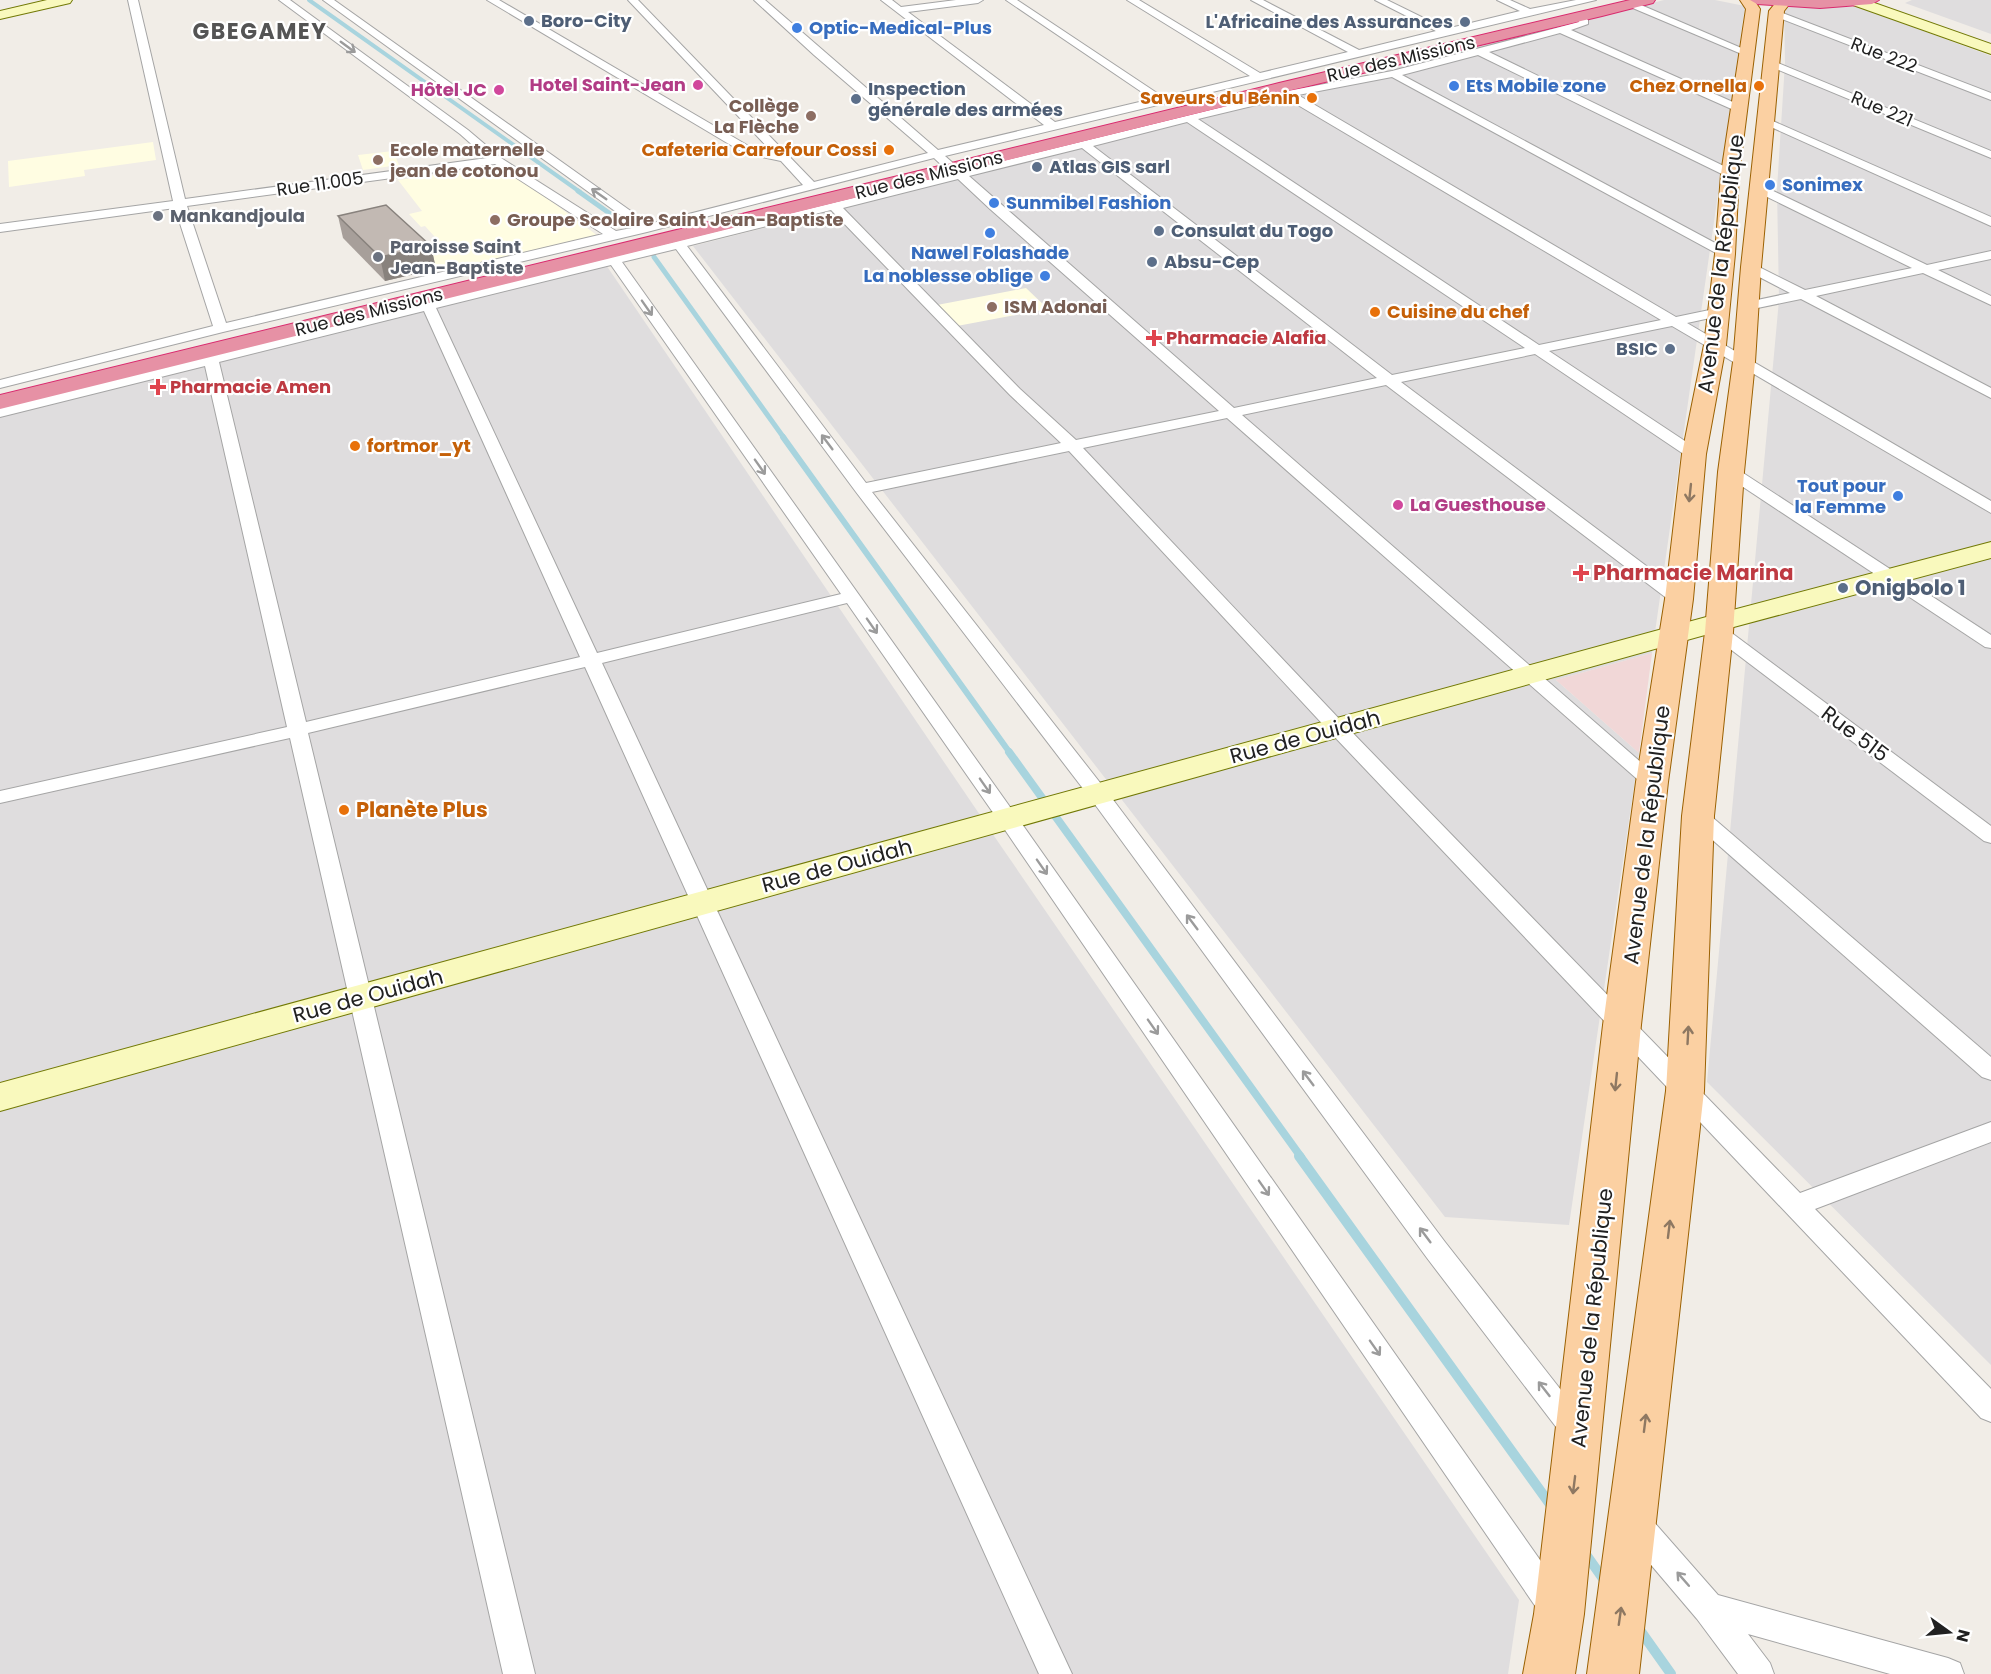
<svg xmlns="http://www.w3.org/2000/svg" width="1991" height="1674" viewBox="0 0 1991 1674" font-family="Poppins,sans-serif">
  <style>
    .residential { fill: #dfddde }
    .commercial { fill: #f1d7d7 }
    .education { fill: #fffde2 }
    .lines { fill: none; stroke-linecap: round; stroke-linejoin: round }
    .stream-far4 { stroke: #a8d4de; stroke-width: 4 }
    .stream-far3 { stroke: #a8d4de; stroke-width: 5 }
    .stream-far2 { stroke: #a8d4de; stroke-width: 6 }
    .stream-far1 { stroke: #a8d4de; stroke-width: 8 }
    .stream { stroke: #a8d4de; stroke-width: 10 }
    .street-casing { stroke: #a5a5a5; stroke-width: 2 }
    .secondary-casing { stroke: #727906; stroke-width: 2 }
    .primary-casing { stroke: #9b6102; stroke-width: 2 }
    .highway-casing { stroke: #d92a6e; stroke-width: 2 }
    .street { fill: #fff; fill-rule: evenodd }
    .secondary { fill: #f9f9bd; fill-rule: evenodd }
    .primary { fill: #fbd0a2; fill-rule: evenodd }
    .highway { fill: #e691a5; fill-rule: evenodd }
    .wall { fill: #a79f9a }
    .shaded-wall { fill: #88827d }
    .building { fill: #c2b9b3; stroke: #88827d; stroke-width: 1.5 }
    .oneway { stroke: #9b9b9b }
    .oneway2 { stroke: #8e7862 }
    .service-dot { fill: #5c6f8a; stroke: #fff; stroke-width: 2 }
    .shop-dot { fill: #3f7fe0; stroke: #fff; stroke-width: 2 }
    .hotel-dot { fill: #d1479c; stroke: #fff; stroke-width: 2 }
    .food-dot { fill: #e8710a; stroke: #fff; stroke-width: 2 }
    .education-dot { fill: #8d6e63; stroke: #fff; stroke-width: 2 }
    .worship-dot { fill: #6b7280; stroke: #fff; stroke-width: 2 }
    .health-dot { fill: #e0444e; stroke: #fff; stroke-width: 2 }
    .labels { text-anchor: middle; stroke-width: 4.5; stroke-linejoin: round; paint-order: stroke }
    .far-service-label { font-size: 18px; font-weight: bold; fill: #4e5e75; stroke: #fff; text-anchor: start }
    .far-shop-label { font-size: 18px; font-weight: bold; fill: #366cbe; stroke: #fff; text-anchor: start }
    .far-street-label { font-size: 18px; fill: #212121; stroke: #fff }
    .far-hotel-label { font-size: 18px; font-weight: bold; fill: #b23c85; stroke: #fff; text-anchor: end }
    .far-food-label { font-size: 18px; font-weight: bold; fill: #c56008; stroke: #fff; text-anchor: end }
    .far-education-label { font-size: 18px; font-weight: bold; fill: #785e54; stroke: #fff; text-anchor: start }
    .far-worship-label { font-size: 18px; font-weight: bold; fill: #5b616d; stroke: #fff; text-anchor: start }
    .far-health-label { font-size: 18px; font-weight: bold; fill: #be3a42; stroke: #fff; text-anchor: start }
    .street-label { font-size: 21px; fill: #212121; stroke: #fff }
    .health-label { font-size: 21px; font-weight: bold; fill: #be3a42; stroke: #fff; text-anchor: start }
    .service-label { font-size: 21px; font-weight: bold; fill: #4e5e75; stroke: #fff; text-anchor: start }
    .food-label { font-size: 21px; font-weight: bold; fill: #c56008; stroke: #fff; text-anchor: start }
    .far-district-label { font-size: 22px; font-weight: bold; letter-spacing: 1.5px; fill: #545454; stroke: #fff }
  </style>
  <rect width="100%" height="100%" fill="#f1ede7"/>
  <!-- residential -->
  <g class="residential">
    <path d="M1664 0H1715L1745 6 1652 653 1556 680 1639 753 1569 1225 1445 1217 693 246Z"/>
    <path d="M1912 0H1991V34L1905 3Z"/>
    <path d="M1784 7H1859L1991 56V1365L1707 1082 1779 300 1777 189 1785 63Z"/>
    <path d="M602 259 980 815 0 1084V407Z"/>
    <path d="M992 833 1519 1600 1508 1674H0V1111Z"/>
  </g>
  <!-- commercial -->
  <path class="commercial" d="M1652 653 1639 753 1556 680Z"/>
  <!-- education -->
  <g class="education">
    <path d="M153 142 156 160 84 170 85 176 9 187 8 161Z"/>
    <path d="M393 151 399 165 363 170 358 155Z"/>
    <path d="M494 167 500 172 509 170 598 236 439 271 419 253 444 247 425 226 421 227 409 214 422 211 398 180Z"/>
    <path d="M1026 288 1048 309 957 326 937 305Z"/>
  </g>
  <g class="lines">
    <!-- stream-far4 -->
    <path class="stream-far4" d="M309 0 580 192"/>
    <!-- stream-far3 -->
    <g class="stream-far3">
      <path d="M578 191 626 225"/>
      <path d="M654 257 784 438"/>
    </g>
    <!-- stream-far2 -->
    <path class="stream-far2" d="M783 437 1010 753"/>
    <!-- stream-far1 -->
    <path class="stream-far1" d="M1009 752 1301 1157"/>
    <!-- stream -->
    <g class="stream">
      <path d="M1299 1156 1552 1507"/>
      <path d="M1585 1553 1606 1583"/>
      <path d="M1637 1626 1671 1674"/>
    </g>
    <!-- street casing -->
    <g class="street-casing">
      <g id="street">
        <path d="M128 0H138L185 199 487 158 460 134 279 0H290L468 130 501 158 616 231 637 227 323 0H334L649 224 803 185 781 161 744 153 487 0H499L752 148 773 153 628 0H638L814 182 928 153 814 55 754 0H765L938 150 1044 125 881 0H892L901 7 956 0H983L978 3 908 12 1055 122 1152 99 1006 0H1017L1163 97 1250 76 1127 0H1139L1260 73 1348 52 1251 0H1263L1359 50 1436 31 1375 0H1387L1446 29 1520 11 1497 0H1510L1530 9 1576 0H1596L945 156 962 171 1288 91 1392 71 1579 22 1577 18 1582 15 1588 20V24L1571 30 1744 107V111H1736L1560 33 1489 52 1734 171V177L1730 178 1478 55 1402 75 1730 251 1731 254 1725 258 1392 77 1298 95 1676 317 1719 308 1724 309 1726 312 1724 315 1687 323 1991 501V513L1672 326 1549 351 1700 451 1702 454 1700 457H1688L1535 354 1401 382 1685 595 1688 599 1685 603H1673L1386 385 1242 415 1659 778 1662 782 1659 786 1652 788 1645 786 1227 418 1083 448 1344 724 1800 1193 1991 1122V1142L1815 1209 1991 1389V1422L1981 1418 1330 732 1069 451 872 492 1105 789 1445 1242 1586 1422 1591 1431 1586 1440 1576 1444 1566 1440 1427 1258 1091 799 856 492 676 249 622 262 1015 814 1564 1594 1569 1605 1564 1616 1553 1620 1542 1616 1001 824 847 603 602 663 1072 1674H1039L585 667 308 733 535 1674H503L290 738 0 803V791L287 727 205 366 0 417V407L951 174 934 158 647 232 223 332 0 388V380L213 326 175 208 0 232V224L173 201ZM1286 98 1661 320 1539 345 1198 119ZM1187 122 1525 348 1392 375 1093 146ZM1082 148 1377 378 1234 408 969 176ZM495 164 603 234 226 323 187 206ZM958 179 990 209 1219 411 1076 440 1020 389 843 208ZM831 210 1010 395 1061 443 866 483 687 246ZM611 265 841 594 597 653 436 308ZM424 311 580 657 306 722 219 362Z"/>
        <path d="M1628 2H1634L1753 53 1744 55 1628 6Z"/>
        <path d="M1774 12H1780L1991 93V100L1774 16Z"/>
        <path d="M1773 61 1991 151V158L1769 66V62Z"/>
        <path d="M1766 118 1991 217V226L1762 123 1760 121Z"/>
        <path d="M1759 184 1927 265 1991 251V259L1938 270 1991 296V305L1923 273 1816 296 1991 388V398L1801 299 1748 310 1743 309 1741 306 1743 303 1790 293 1746 270 1744 267 1751 263 1805 290 1912 268 1755 191 1753 188Z"/>
        <path d="M1731 467 1737 469 1991 635V648L1985 647 1725 475 1723 472Z"/>
        <path d="M1719 627 1725 628 1991 826V843L1984 841 1713 636 1710 632 1713 628Z"/>
        <path d="M1698 809 1705 811 1991 1057V1080L1982 1077 1691 821 1688 816 1691 811Z"/>
        <path d="M1635 1509 1646 1513 1718 1595 1948 1658 1960 1663 1964 1674H1890L1748 1634 1770 1663 1774 1674H1738L1697 1619 1624 1533 1620 1523 1624 1513Z"/>
      </g>
    </g>
    <!-- secondary casing -->
    <g class="secondary-casing">
      <g id="secondary">
        <path d="M47 0H72L70 3 0 19V11Z"/>
        <path d="M1852 0H1866L1991 44V54L1853 5Z"/>
        <path d="M1991 542V558L1730 628 0 1111V1083L1710 616Z"/>
      </g>
    </g>
    <!-- primary casing -->
    <g class="primary-casing">
      <g id="primary">
        <path d="M1740 0H1754L1760 9 1739 174 1735 254 1726 345 1706 454 1693 599 1668 782 1641 1025 1584 1614 1575 1674H1523L1534 1614 1603 1025 1636 782 1665 599 1682 454 1704 345 1715 254 1721 174 1746 9Z"/>
        <path d="M1778 0 1791 2 1784 11 1761 267 1755 362 1744 472 1733 632 1714 816 1704 1091 1639 1674H1587L1666 1091 1682 816 1705 632 1718 472 1733 362 1741 267 1769 11Z"/>
      </g>
    </g>
    <!-- highway casing -->
    <g class="highway-casing">
      <g id="highway">
        <path d="M1630 0H1655L1653 3 1602 16 1279 93 0 409V395L1279 83Z"/>
        <path d="M1750 0H1879L1872 4 1820 8 1757 4Z"/>
      </g>
    </g>
    <!-- street -->
    <use href="#street" class="street"/>
    <!-- secondary -->
    <use href="#secondary" class="secondary"/>
    <!-- primary -->
    <use href="#primary" class="primary"/>
    <!-- highway -->
    <use href="#highway" class="highway"/>
  </g>
  <!-- wall -->
  <path class="wall" d="M338 216 431 246 436 269 385 281 343 238Z"/>
  <!-- shaded-wall -->
  <path class="shaded-wall" d="M431 246 436 269 385 281 380 257Z"/>
  <!-- building -->
  <path class="building" d="M386 205 431 246 380 257 338 216Z"/>
  <!-- one-way arrows -->
  <defs><path id="oneway-shaft" d="M-6 0H5M1.5-3L5.5 0L1.5 3" fill="none" stroke-width="1.6" stroke-linecap="round" stroke-linejoin="round" transform="scale(1.5)"/></defs>
  <g class="oneway">
    <use href="#oneway-shaft" transform="translate(348 47) rotate(36)"/>
    <use href="#oneway-shaft" transform="translate(599 194) rotate(-145)"/>
    <use href="#oneway-shaft" transform="translate(647 308) rotate(55)"/>
    <use href="#oneway-shaft" transform="translate(827 442) rotate(-127)"/>
    <use href="#oneway-shaft" transform="translate(760 467) rotate(55)"/>
    <use href="#oneway-shaft" transform="translate(872 626) rotate(55)"/>
    <use href="#oneway-shaft" transform="translate(985 786) rotate(55)"/>
    <use href="#oneway-shaft" transform="translate(1042 867) rotate(55)"/>
    <use href="#oneway-shaft" transform="translate(1192 922) rotate(-127)"/>
    <use href="#oneway-shaft" transform="translate(1153 1027) rotate(55)"/>
    <use href="#oneway-shaft" transform="translate(1308 1078) rotate(-127)"/>
    <use href="#oneway-shaft" transform="translate(1264 1188) rotate(55)"/>
    <use href="#oneway-shaft" transform="translate(1425 1235) rotate(-127)"/>
    <use href="#oneway-shaft" transform="translate(1375 1348) rotate(55)"/>
    <use href="#oneway-shaft" transform="translate(1544 1389) rotate(-128)"/>
    <use href="#oneway-shaft" transform="translate(1683 1579) rotate(-131)"/>
  </g>
  <g class="oneway2">
    <use href="#oneway-shaft" transform="translate(1690 493) rotate(96)"/>
    <use href="#oneway-shaft" transform="translate(1688 1035) rotate(-87)"/>
    <use href="#oneway-shaft" transform="translate(1616 1082) rotate(96)"/>
    <use href="#oneway-shaft" transform="translate(1669 1229) rotate(-83)"/>
    <use href="#oneway-shaft" transform="translate(1645 1423) rotate(-83)"/>
    <use href="#oneway-shaft" transform="translate(1574 1485) rotate(97)"/>
    <use href="#oneway-shaft" transform="translate(1620 1616) rotate(-82)"/>
  </g>
  <!-- markers -->
  <g class="service-dot">
    <circle cx="529" cy="21" r="6"/>
    <circle cx="1465" cy="22" r="6"/>
    <circle cx="856" cy="99" r="6"/>
    <circle cx="1037" cy="167" r="6"/>
    <circle cx="1159" cy="231" r="6"/>
    <circle cx="1152" cy="262" r="6"/>
    <circle cx="1670" cy="349" r="6"/>
    <circle cx="1843" cy="588" r="6"/>
  </g>
  <g class="shop-dot">
    <circle cx="797" cy="28" r="6"/>
    <circle cx="1454" cy="86" r="6"/>
    <circle cx="1770" cy="185" r="6"/>
    <circle cx="994" cy="203" r="6"/>
    <circle cx="990" cy="233" r="6"/>
    <circle cx="1045" cy="276" r="6"/>
    <circle cx="1898" cy="496" r="6"/>
  </g>
  <g class="hotel-dot">
    <circle cx="698" cy="85" r="6"/>
    <circle cx="499" cy="90" r="6"/>
    <circle cx="1398" cy="505" r="6"/>
  </g>
  <g class="food-dot">
    <circle cx="1759" cy="86" r="6"/>
    <circle cx="1312" cy="98" r="6"/>
    <circle cx="889" cy="150" r="6"/>
    <circle cx="1375" cy="312" r="6"/>
    <circle cx="355" cy="446" r="6"/>
    <circle cx="344" cy="810" r="6"/>
  </g>
  <g class="education-dot">
    <circle cx="811" cy="116" r="6"/>
    <circle cx="378" cy="160" r="6"/>
    <circle cx="495" cy="220" r="6"/>
    <circle cx="992" cy="307" r="6"/>
  </g>
  <g class="worship-dot">
    <circle cx="158" cy="216" r="6"/>
    <circle cx="378" cy="257" r="6"/>
  </g>
  <g class="health-dot">
    <path d="M1151 329h6v6h6v6h-6v6h-6v-6h-6v-6h6z"/>
    <path d="M155 378h6v6h6v6h-6v6h-6v-6h-6v-6h6z"/>
    <path d="M1578 564h6v6h6v6h-6v6h-6v-6h-6v-6h6z"/>
  </g>
  <g class="labels">
    <!-- far-service labels -->
    <g class="far-service-label">
      <text x="541" y="27">Boro-City</text>
      <text x="1453" y="28" text-anchor="end">L'Africaine des Assurances</text>
      <text x="868" y="95">Inspection<tspan x="868" dy="21">générale des armées</tspan></text>
      <text x="1049" y="173">Atlas GIS sarl</text>
      <text x="1171" y="237">Consulat du Togo</text>
      <text x="1164" y="268">Absu-Cep</text>
      <text x="1658" y="355" text-anchor="end">BSIC</text>
    </g>
    <!-- far-shop labels -->
    <g class="far-shop-label">
      <text x="809" y="34">Optic-Medical-Plus</text>
      <text x="1466" y="92">Ets Mobile zone</text>
      <text x="1782" y="191">Sonimex</text>
      <text x="1006" y="209">Sunmibel Fashion</text>
      <text x="990" y="259" text-anchor="middle">Nawel Folashade</text>
      <text x="1033" y="282" text-anchor="end">La noblesse oblige</text>
      <text x="1886" y="492" text-anchor="end">Tout pour<tspan x="1886" dy="21">la Femme</tspan></text>
    </g>
    <!-- far-street labels -->
    <g class="far-street-label">
      <text transform="translate(1884 55) rotate(21)" y="6">Rue 222</text>
      <text transform="translate(1401 59) rotate(-13)" y="6">Rue des Missions</text>
      <text transform="translate(1882 109) rotate(23)" y="6">Rue 221</text>
      <text transform="translate(929 175) rotate(-14)" y="6">Rue des Missions</text>
      <text transform="translate(320 184) rotate(-8)" y="6">Rue 11.005</text>
      <text transform="translate(369 312) rotate(-14)" y="6">Rue des Missions</text>
    </g>
    <!-- far-hotel labels -->
    <g class="far-hotel-label">
      <text x="686" y="91">Hotel Saint-Jean</text>
      <text x="487" y="96">Hôtel JC</text>
      <text x="1410" y="511" text-anchor="start">La Guesthouse</text>
    </g>
    <!-- far-food labels -->
    <g class="far-food-label">
      <text x="1747" y="92">Chez Ornella</text>
      <text x="1300" y="104">Saveurs du Bénin</text>
      <text x="877" y="156">Cafeteria Carrefour Cossi</text>
      <text x="1387" y="318" text-anchor="start">Cuisine du chef</text>
      <text x="367" y="452" text-anchor="start">fortmor_yt</text>
    </g>
    <!-- far-education labels -->
    <g class="far-education-label">
      <text x="799" y="112" text-anchor="end">Collège<tspan x="799" dy="21">La Flèche</tspan></text>
      <text x="390" y="156">Ecole maternelle<tspan x="390" dy="21">jean de cotonou</tspan></text>
      <text x="507" y="226">Groupe Scolaire Saint Jean-Baptiste</text>
      <text x="1004" y="313">ISM Adonai</text>
    </g>
    <!-- far-worship labels -->
    <g class="far-worship-label">
      <text x="170" y="222">Mankandjoula</text>
      <text x="390" y="253">Paroisse Saint<tspan x="390" dy="21">Jean-Baptiste</tspan></text>
    </g>
    <!-- far-health labels -->
    <g class="far-health-label">
      <text x="1166" y="344">Pharmacie Alafia</text>
      <text x="170" y="393">Pharmacie Amen</text>
    </g>
    <!-- street labels -->
    <g class="street-label">
      <text transform="translate(1721 264) rotate(-83)" y="7">Avenue de la République</text>
      <text transform="translate(1855 734) rotate(37)" y="7">Rue 515</text>
      <text transform="translate(1305 737) rotate(-15)" y="7">Rue de Ouidah</text>
      <text transform="translate(1647 835) rotate(-83)" y="7">Avenue de la République</text>
      <text transform="translate(837 866) rotate(-15)" y="7">Rue de Ouidah</text>
      <text transform="translate(368 996) rotate(-15)" y="7">Rue de Ouidah</text>
      <text transform="translate(1592 1318) rotate(-84)" y="7">Avenue de la République</text>
    </g>
    <!-- health labels -->
    <g class="health-label">
      <text x="1593" y="580">Pharmacie Marina</text>
    </g>
    <!-- service labels -->
    <g class="service-label">
      <text x="1855" y="595">Onigbolo 1</text>
    </g>
    <!-- food labels -->
    <g class="food-label">
      <text x="356" y="817">Planète Plus</text>
    </g>
    <!-- far-district labels -->
    <g class="far-district-label">
      <text x="260" y="39">GBEGAMEY</text>
    </g>
  </g>
  <!-- north arrow -->
  <g transform="translate(1949 1632) rotate(105)" stroke="#ffffff" stroke-width="4.5" paint-order="stroke">
  <path d="M0-4.5L10 22L0 15L-10 22Z" fill="#212121"/>
  <text y="-9" font-size="16" font-weight="bold" text-anchor="middle" fill="#212121">N</text>
  </g>
</svg>
